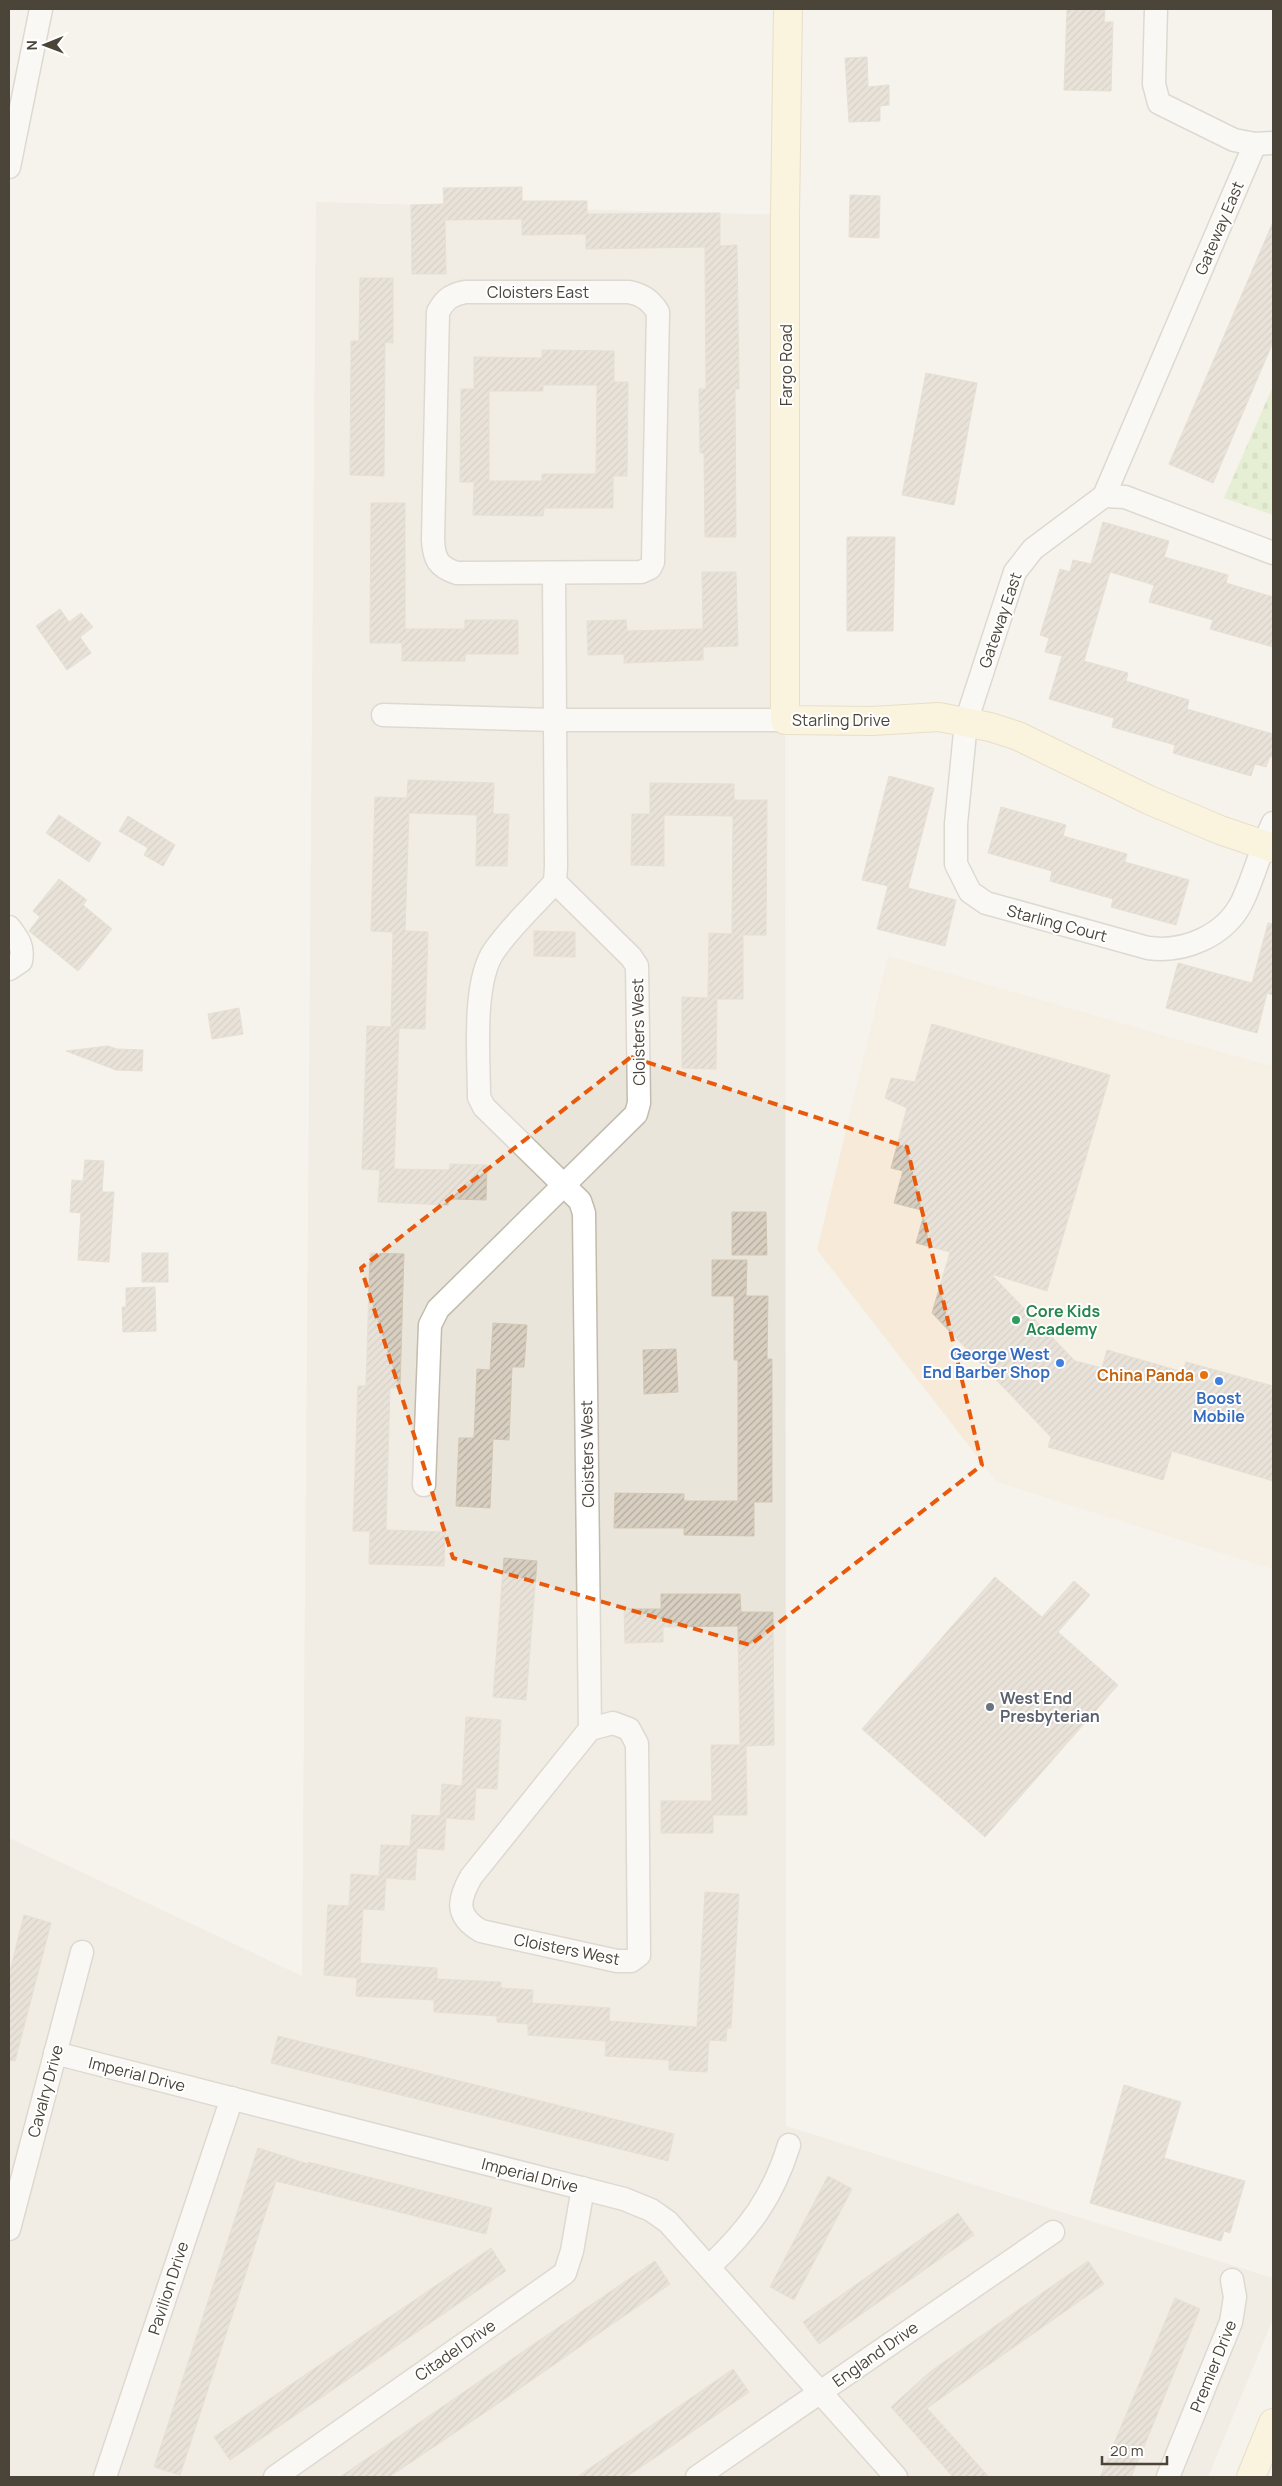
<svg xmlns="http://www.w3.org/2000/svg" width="1282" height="2486" viewBox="0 0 1282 2486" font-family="Manrope,sans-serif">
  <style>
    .residential { fill: #eae5da }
    .commercial { fill: #f7ead8 }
    .cemetery { fill: url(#cemetery-stones) }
    .building { fill: url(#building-hatch); stroke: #d3c7b4; fill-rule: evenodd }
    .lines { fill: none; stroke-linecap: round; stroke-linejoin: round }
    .street-casing { stroke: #c2bbae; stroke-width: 25 }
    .secondary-casing { stroke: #d6c79b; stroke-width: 30 }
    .street { stroke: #fff; stroke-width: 22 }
    .secondary { stroke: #fff3cd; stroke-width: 28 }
    .marked { fill: none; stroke: #e8590c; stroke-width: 4; stroke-dasharray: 10 6; stroke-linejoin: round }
    .leisure-dot { fill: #2e9e5b; stroke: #fff; stroke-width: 2 }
    .shop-dot { fill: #3f7fe0; stroke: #fff; stroke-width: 2 }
    .food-dot { fill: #e8710a; stroke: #fff; stroke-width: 2 }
    .worship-dot { fill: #6b7280; stroke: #fff; stroke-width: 2 }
    .labels { text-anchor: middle; stroke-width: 4; stroke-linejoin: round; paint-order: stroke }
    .street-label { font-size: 16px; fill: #4b4439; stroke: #fff }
    .leisure-label { font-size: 16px; font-weight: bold; fill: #27864d; stroke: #fff; text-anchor: start }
    .shop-label { font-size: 16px; font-weight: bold; fill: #366cbe; stroke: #fff; text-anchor: end }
    .food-label { font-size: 16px; font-weight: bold; fill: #c56008; stroke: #fff; text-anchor: end }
    .worship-label { font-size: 16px; font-weight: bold; fill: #5b616d; stroke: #fff; text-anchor: start }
  </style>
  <defs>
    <pattern id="cemetery-stones" width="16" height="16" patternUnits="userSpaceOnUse" patternTransform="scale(1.25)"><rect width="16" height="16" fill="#d2eab5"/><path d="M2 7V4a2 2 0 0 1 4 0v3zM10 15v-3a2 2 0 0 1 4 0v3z" fill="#b6ca9c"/></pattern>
    <pattern id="building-hatch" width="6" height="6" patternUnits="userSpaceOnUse" patternTransform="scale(1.25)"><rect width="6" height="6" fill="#d8cfc1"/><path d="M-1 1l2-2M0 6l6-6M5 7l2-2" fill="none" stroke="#b1aa9e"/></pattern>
  </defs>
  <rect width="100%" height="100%" fill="#f6f3ec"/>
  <!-- residential -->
  <path class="residential" d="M316 202 785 215 786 2126 1273 2278V2319L1208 2477H9V1838L302 1976Z"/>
  <!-- commercial -->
  <path class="commercial" d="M888 956 1263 1064 1273 1066V1569L997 1482 817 1250Z"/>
  <!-- cemetery -->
  <path class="cemetery" d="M1273 386V515L1224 498Z"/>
  <!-- building -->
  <g class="building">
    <path d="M1067 9H1105L1104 22H1113L1111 91 1064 90Z"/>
    <path d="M867 57 868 87 889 85V105L880 106V121L849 122 845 58Z"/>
    <path d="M522 187V201H587V214L720 213V246L737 245 739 389H735L736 537H705L704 453H700L699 389H706L705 247 586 249V234L522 235V219L445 220 446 274H412L411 205 444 204 443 188Z"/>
    <path d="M850 195 880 196 879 238 849 237Z"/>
    <path d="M1273 222V342L1213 483 1169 464Z"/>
    <path d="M360 278H393V343L385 342 384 476 350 475 351 341H359Z"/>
    <path d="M542 350 614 351V382H628L627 476H613V508H544L543 516 473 515 474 482H460L461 389H474V357L542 358ZM543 385H597L596 474H542V481H489V391H543Z"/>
    <path d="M926 373 977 383 954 505 902 495Z"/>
    <path d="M371 503H405V629H465V620H518V654H465V661H402V643H370Z"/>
    <path d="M1103 522 1169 541 1164 557 1228 575 1226 583 1273 597V647L1210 629 1213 620 1149 602 1154 585 1110 572 1084 661 1128 673 1126 681 1189 700 1187 709 1273 734V758L1270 756 1266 767 1255 764 1251 776 1173 753 1175 745 1112 727 1114 718 1049 699 1062 656 1045 652 1049 638 1040 635 1060 569 1070 572 1073 560 1091 564Z"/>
    <path d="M847 537H895L893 631H847Z"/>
    <path d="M702 572H736L738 646 703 647V660L624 663V654L588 655 587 621 626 620 627 631 703 629Z"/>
    <path d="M60 609 69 622 81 613 93 627 80 637 91 653 67 670 36 626Z"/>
    <path d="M889 776 934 788 908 888 956 900 945 946 877 929 888 886 862 880Z"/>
    <path d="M408 780 494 783 493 814H509L507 866H476L477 815 409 813 405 931 428 932 425 1029 399 1028 394 1169 449 1170 450 1164 487 1165 486 1200 449 1199 448 1205 378 1202 380 1170 362 1169 367 1026 391 1027 393 932 371 931 375 797 407 798Z"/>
    <path d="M650 783 734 784V800H767L766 935H743V999H717L716 1069 682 1068V997L708 998 709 933 732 934 733 816 664 815V866L631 865 632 814H650Z"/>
    <path d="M1001 807 1066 825 1063 836 1127 854 1125 862 1189 880 1176 925 1111 907 1113 899 1050 881 1052 871 988 853Z"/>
    <path d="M59 815 101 843 89 862 46 833Z"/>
    <path d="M128 816 175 845 163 866 144 855 148 848 119 831Z"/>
    <path d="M59 879 87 900 83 905 112 929 78 971 29 931 40 917 33 911Z"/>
    <path d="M1268 923 1273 924V995L1267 993 1257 1033 1166 1008 1178 963 1252 983Z"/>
    <path d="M534 931 575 932V957L534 956Z"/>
    <path d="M239 1008 243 1034 212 1039 208 1014Z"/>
    <path d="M932 1024 1110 1075 1047 1291 991 1274 1075 1361 1102 1368 1107 1350 1183 1372 1186 1362 1273 1386V1481L1172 1451 1163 1480 1048 1447 1051 1437 932 1313 950 1252 916 1243 925 1211 894 1203 903 1171 891 1168 907 1108 885 1098 891 1078 915 1082Z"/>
    <path d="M108 1046 117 1049 143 1050 142 1071 116 1070 66 1051Z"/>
    <path d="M85 1160 104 1161 102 1192H114L109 1262 78 1260 81 1213 70 1212 72 1180 83 1181Z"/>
    <path d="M732 1212H766L767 1255H732Z"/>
    <rect x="142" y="1253" width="26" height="29"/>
    <path d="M370 1253 404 1254 400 1388H390L386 1530 445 1532 444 1566 369 1564 370 1531H353L358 1386H366Z"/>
    <path d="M712 1260H747L746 1296H768L767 1359H772V1502H754V1536L684 1535V1528H614L615 1493 684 1494V1501H738V1360H734V1296H712Z"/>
    <path d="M155 1287 156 1331 123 1332 122 1307H126V1288Z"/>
    <path d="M493 1323 527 1325 524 1367H512L509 1440 493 1439 490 1508 456 1506 459 1438H474L477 1369 490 1370Z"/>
    <path d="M676 1349 678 1392 644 1394 643 1350Z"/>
    <path d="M504 1558 537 1561 526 1700 493 1697Z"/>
    <path d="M995 1577 1042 1617 1074 1581 1090 1595 1058 1632 1118 1685 985 1837 862 1729Z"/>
    <path d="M661 1594H740L741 1612H773L774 1745 746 1746 747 1815H713V1833H661V1801H712L711 1745H740L738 1626 663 1627V1642L625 1643 624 1609H661Z"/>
    <path d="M466 1717 501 1720 497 1789 476 1788 474 1820 446 1818 444 1850 417 1848 415 1880 386 1878 384 1910 363 1909 360 1963 437 1968V1979L501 1982V1988L533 1990 532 2003 610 2008 609 2021 697 2027 705 1892 739 1894 731 2028H727L726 2041 709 2040 707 2072 669 2070V2060L605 2056 606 2041 528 2035V2024L497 2022V2016L434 2012V2000L356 1996 357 1978 324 1975 328 1905 349 1906 351 1874 379 1876 381 1845 410 1846 412 1815 440 1816 442 1784 462 1786Z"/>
    <path d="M24 1915 51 1923 15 2061 9 2060V1975Z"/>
    <path d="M278 2036 674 2134 668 2161 271 2063Z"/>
    <path d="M1124 2085 1181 2102 1164 2158 1245 2181 1230 2233 1224 2231 1221 2241 1090 2203Z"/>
    <path d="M258 2148 308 2164V2162L492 2208 486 2234 276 2181 180 2475 154 2467Z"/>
    <path d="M828 2176 852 2189 794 2300 770 2287Z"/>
    <path d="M958 2213 974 2235 819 2344 803 2322Z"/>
    <path d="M491 2248 506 2271 230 2460 214 2437Z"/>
    <path d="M655 2261 670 2284 496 2405 389 2477H340Z"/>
    <path d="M1088 2261 1104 2284 927 2408 989 2477H953L891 2407 931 2371Z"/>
    <path d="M1175 2298 1200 2309 1141 2454 1131 2477H1100Z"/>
    <path d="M733 2369 749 2392 669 2448 626 2477H577Z"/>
  </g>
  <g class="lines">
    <!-- street casing -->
    <g class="street-casing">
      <g id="street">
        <path d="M1156 9 1154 84 1159 103 1234 140 1255 144 1273 143"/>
        <path d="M9 167 41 9"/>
        <path d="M465 292H629C643 295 650 300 658 312L653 562 650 568 641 572 457 573C438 567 434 559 433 540L438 312C445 299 451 295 465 292Z"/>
        <path d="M1104 496 1255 144"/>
        <path d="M1273 553 1125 497 1104 496 1033 549 1015 572 966 722 956 824V864L970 892 986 903 1148 948C1184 953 1225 936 1242 902 1254 877 1261 848 1273 823"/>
        <path d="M554 574 556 867 555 882C535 905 511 926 494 951 472 983 479 1058 479 1097L484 1107 580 1201 584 1213 590 1729"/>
        <path d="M383 715 555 720H785"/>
        <path d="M9 927C18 939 24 946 21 961L9 969"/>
        <path d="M424 1485 430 1325 438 1309 636 1114 639 1103 637 966 631 957 555 882"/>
        <path d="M613 1723 629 1729 637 1744 639 1955 631 1961H617L481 1931C455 1916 458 1900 471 1877L590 1729Z"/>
        <path d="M55 2053 624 2199 651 2210 668 2222 896 2477"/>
        <path d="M9 2229 82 1952"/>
        <path d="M710 2266C749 2229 773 2197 789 2145"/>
        <path d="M105 2477 232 2098"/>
        <path d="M275 2477 565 2273 572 2251 583 2188"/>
        <path d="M697 2477 1053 2232"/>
        <path d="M1168 2477 1231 2322 1235 2297 1232 2280"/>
      </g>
    </g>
    <!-- secondary casing -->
    <g class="secondary-casing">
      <g id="secondary">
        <path d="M788 9 785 215V720L872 721 939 717 990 727 1018 736 1149 800 1220 830 1273 848"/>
        <path d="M1251 2477 1273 2423"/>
      </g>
    </g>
    <!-- street -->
    <use href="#street" class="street"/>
    <!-- secondary -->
    <use href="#secondary" class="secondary"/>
  </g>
  <!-- marked area -->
  <path d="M0 0H1282V2486H0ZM631 1057 907 1147 982 1465 750 1645 453 1558 361 1268Z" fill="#f6f3ec" fill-opacity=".55" fill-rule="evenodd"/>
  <path class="marked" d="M631 1057 907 1147 982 1465 750 1645 453 1558 361 1268Z"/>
  <!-- markers -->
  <circle class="leisure-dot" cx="1016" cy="1320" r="5"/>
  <g class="shop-dot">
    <circle cx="1060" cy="1363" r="5"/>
    <circle cx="1219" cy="1381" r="5"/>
  </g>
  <circle class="food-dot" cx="1204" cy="1375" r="5"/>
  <circle class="worship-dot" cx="990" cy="1707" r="5"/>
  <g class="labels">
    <!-- street labels -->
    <g class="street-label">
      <text transform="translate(1219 228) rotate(-67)" y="6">Gateway East</text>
      <text x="538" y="298">Cloisters East</text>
      <text transform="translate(786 365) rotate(-90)" y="6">Fargo Road</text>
      <text transform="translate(1000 620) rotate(-71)" y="6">Gateway East</text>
      <text x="841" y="726">Starling Drive</text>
      <text transform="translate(1057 923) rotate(15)" y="6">Starling Court</text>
      <text transform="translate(638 1032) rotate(-91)" y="6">Cloisters West</text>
      <text transform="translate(587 1454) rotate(-91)" y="6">Cloisters West</text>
      <text transform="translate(567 1949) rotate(11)" y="6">Cloisters West</text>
      <text transform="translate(137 2074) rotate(14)" y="6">Imperial Drive</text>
      <text transform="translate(45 2091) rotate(-75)" y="6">Cavalry Drive</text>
      <text transform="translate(530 2175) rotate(14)" y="6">Imperial Drive</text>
      <text transform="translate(168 2288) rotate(-72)" y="6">Pavilion Drive</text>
      <text transform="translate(455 2350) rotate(-35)" y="6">Citadel Drive</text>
      <text transform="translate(875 2354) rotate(-35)" y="6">England Drive</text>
      <text transform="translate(1213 2366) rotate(-68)" y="6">Premier Drive</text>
    </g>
    <!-- leisure labels -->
    <g class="leisure-label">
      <text x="1026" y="1317">Core Kids<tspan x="1026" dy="18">Academy</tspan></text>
    </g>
    <!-- shop labels -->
    <g class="shop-label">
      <text x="1050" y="1360">George West<tspan x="1050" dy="18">End Barber Shop</tspan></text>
      <text x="1219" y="1404" text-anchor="middle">Boost<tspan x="1219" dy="18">Mobile</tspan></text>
    </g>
    <!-- food labels -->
    <g class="food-label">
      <text x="1194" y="1381">China Panda</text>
    </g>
    <!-- worship labels -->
    <g class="worship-label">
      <text x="1000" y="1704">West End<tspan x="1000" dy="18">Presbyterian</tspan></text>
    </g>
  </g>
  <!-- border -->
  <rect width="1282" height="2486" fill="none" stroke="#4b4439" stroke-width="20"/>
  <!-- north arrow -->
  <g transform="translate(45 45) rotate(269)" stroke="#ffffff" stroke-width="4" paint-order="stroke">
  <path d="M0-4L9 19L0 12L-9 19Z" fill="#4b4439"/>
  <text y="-8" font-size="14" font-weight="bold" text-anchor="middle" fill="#4b4439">N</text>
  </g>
  <!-- scale -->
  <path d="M1102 2456v8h65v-8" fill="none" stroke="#4b4439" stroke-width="2.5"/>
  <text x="1110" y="2456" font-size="15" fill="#4b4439" stroke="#ffffff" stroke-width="4" paint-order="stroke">20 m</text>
</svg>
